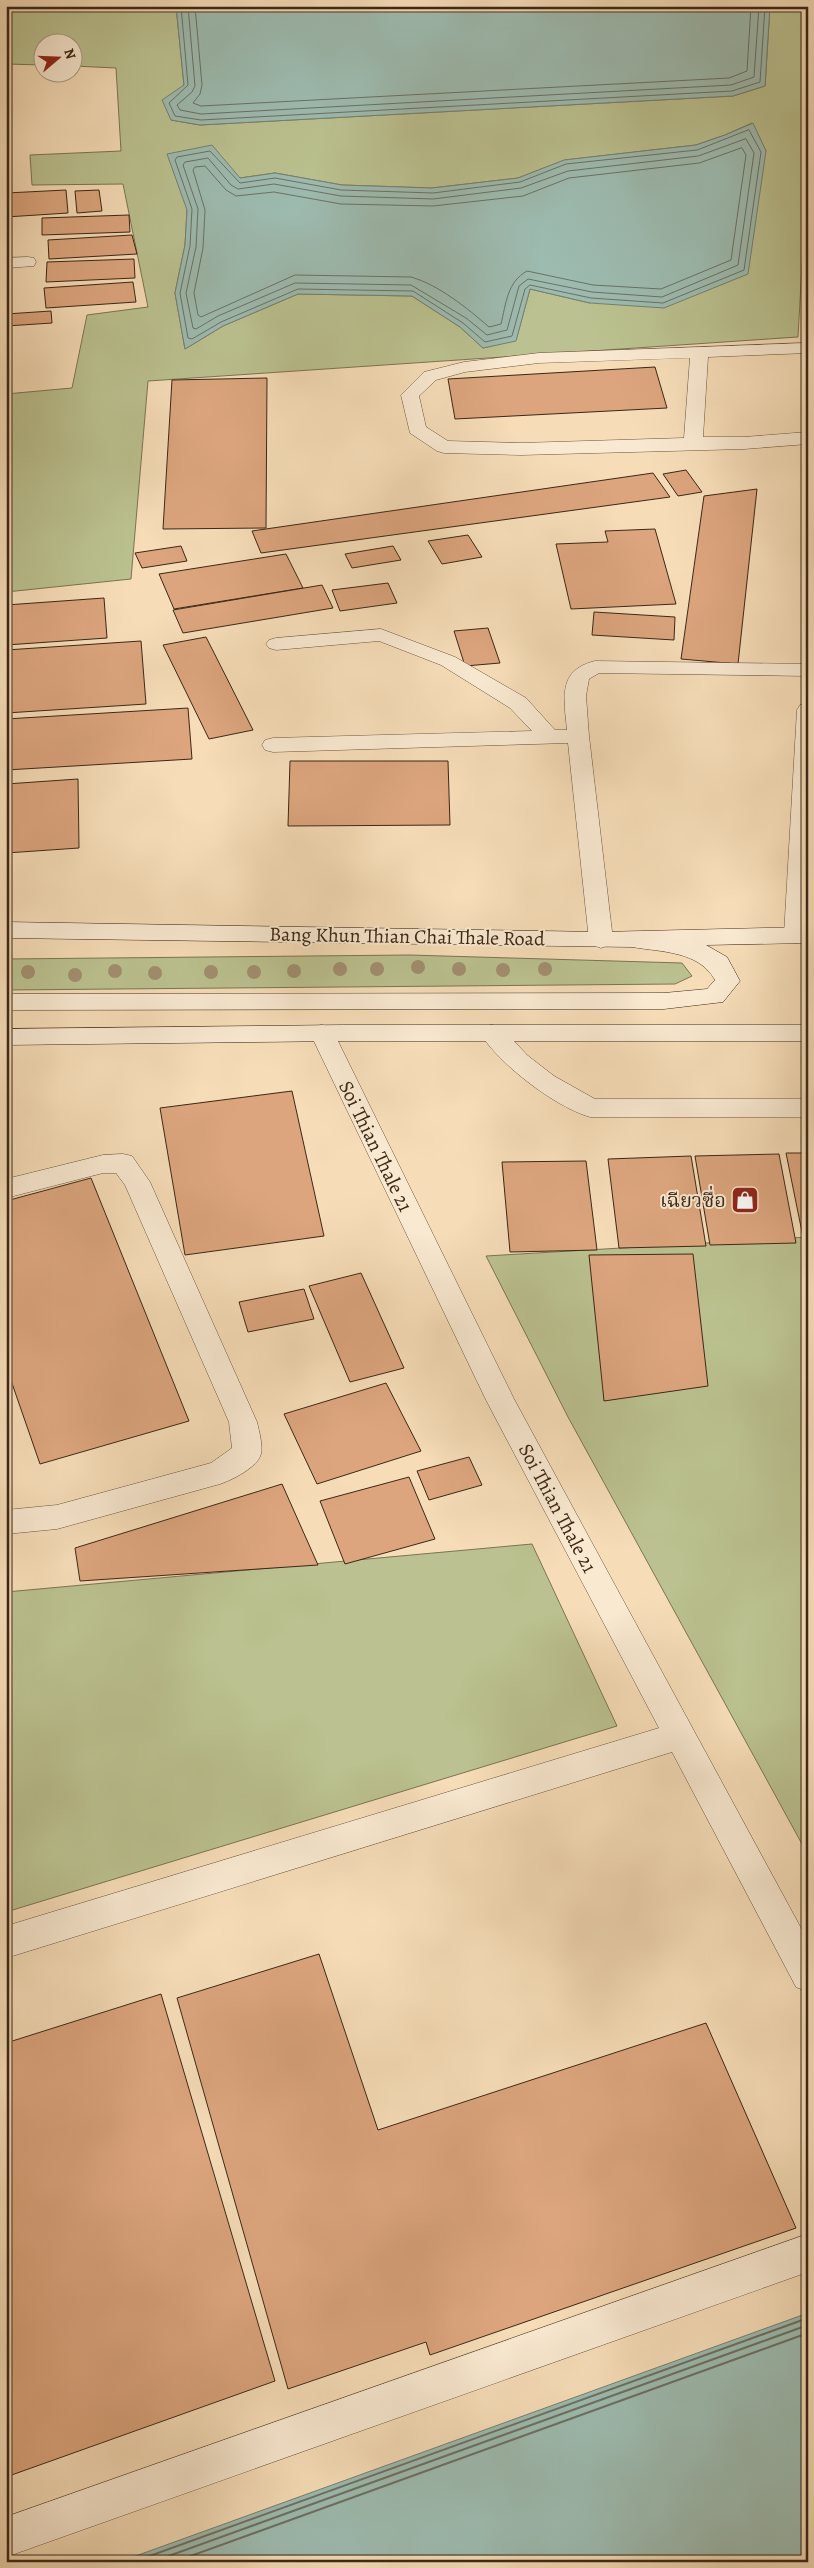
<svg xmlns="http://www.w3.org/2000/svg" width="814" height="2568" viewBox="0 0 814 2568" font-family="Alegreya,'Noto Serif Thai',serif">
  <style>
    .green { fill: #bbc190; stroke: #7b7453; fill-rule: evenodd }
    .water { fill: #9dbbb0; stroke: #768072 }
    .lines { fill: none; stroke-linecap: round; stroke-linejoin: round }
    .shore-far1 { stroke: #6c7163; stroke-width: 1 }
    .shore { stroke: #6c7163; stroke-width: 2 }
    .building { fill: #dca57e; stroke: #3b2716 }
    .service-casing { stroke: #6a543e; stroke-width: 1 }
    .minor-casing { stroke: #6a543e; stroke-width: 1 }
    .secondary-casing { stroke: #3b2716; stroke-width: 1 }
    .service { fill: #f9e9d1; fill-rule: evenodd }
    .minor { fill: #f9e9d1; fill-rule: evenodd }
    .secondary { fill: #f9e9d1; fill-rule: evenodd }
    .tree { fill: #a18e6f }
    .labels { text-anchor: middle; stroke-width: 4; stroke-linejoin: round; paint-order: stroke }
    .street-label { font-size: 20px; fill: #3b2716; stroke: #f9e9d1 }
    .poi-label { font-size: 20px; fill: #3b2716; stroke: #f9e9d1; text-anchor: end }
  </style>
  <rect width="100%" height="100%" fill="#f6ddb8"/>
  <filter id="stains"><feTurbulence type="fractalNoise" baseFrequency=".004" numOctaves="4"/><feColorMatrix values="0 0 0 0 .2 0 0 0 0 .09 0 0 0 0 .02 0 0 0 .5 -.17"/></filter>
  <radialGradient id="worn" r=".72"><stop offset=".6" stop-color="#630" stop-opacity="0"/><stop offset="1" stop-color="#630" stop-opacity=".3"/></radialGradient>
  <!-- green -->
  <g class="green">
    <path d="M6 6H176L184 85 171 120 200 125 733 96 765 86 770 6H808V157L798 337 148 381 131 579 6 592V394L72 388 87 315 148 307 123 184 32 185 30 155 121 151 116 68 73 66 72 42H42V65L6 64ZM752 123 766 151 590 303 530 289 516 340 483 348 460 327 412 296 298 294 223 326 185 349 175 293 185 245 187 210 240 178 275 173 342 185 432 188 518 178 565 160 696 145 725 135Z"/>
    <path d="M409 955 682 963 692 976 675 984 6 990V959Z"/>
    <path d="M808 1237V1855L568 1417 486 1256Z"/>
    <path d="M532 1544 617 1726 6 1912V1592Z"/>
  </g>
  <!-- water -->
  <g class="water">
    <path d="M176 6H770L765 86 733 96 200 125 171 120 162 100 184 85Z"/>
    <path d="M753 123 766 151 748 274 664 308 590 303 530 289 516 341 483 348 460 327 412 296 298 294 223 326 185 349 175 293 185 245 187 210 167 154 212 145 240 178 275 173 342 185 432 188 518 178 564 160 696 145 725 135Z"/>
    <path d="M808 2313V2562H119Z"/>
  </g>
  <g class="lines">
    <!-- shore-far1 -->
    <g class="shore-far1">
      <path d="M181 6 188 85 169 103 175 116 201 120 732 91 760 82 765 6"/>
      <path d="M188 6 195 86 192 92 177 105 180 110 201 114 731 85 754 77 759 6"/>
      <path d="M195 6 202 85 200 94 193 103 201 106 729 78 747 71 751 6"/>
      <path d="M749 130 761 152 744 270 663 303 591 298 530 285 525 289 512 336 485 342 463 323 413 291 298 289 221 322 192 339 188 338 180 293 190 246 192 209 175 160 177 157 210 151 240 183 275 178 341 190 433 193 520 182 566 164 697 150Z"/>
      <path d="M746 139 754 153 738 265 662 297 592 292 528 279 519 286 507 330 487 335 466 318 411 285 295 283 218 316 196 329 193 328 186 293 196 247 198 209 183 165 185 162 208 158 231 185 238 189 274 184 341 196 433 199 521 188 568 171 698 156Z"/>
      <path d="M742 148 746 155 731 260 661 289 593 285 527 271C507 282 506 304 501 324L489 327C467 308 439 285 411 277L295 275 201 317 198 315 194 293 203 248 205 210 193 170 195 167 205 166 226 190 236 196 274 192 341 204 433 206 523 196 569 178 699 163Z"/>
    </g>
    <!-- shore -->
    <g class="shore">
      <path d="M133 2562 808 2318"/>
      <path d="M152 2562 808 2325"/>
      <path d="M174 2562 808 2333"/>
    </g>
  </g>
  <!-- building -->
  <g class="building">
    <path d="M66 190 68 213 6 217V193Z"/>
    <path d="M99 190 102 211 77 213 75 191Z"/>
    <path d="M129 215 130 232 42 235V218Z"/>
    <path d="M132 235 137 254 49 259 48 240Z"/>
    <path d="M134 259 135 278 46 282 47 262Z"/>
    <path d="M133 282 136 302 46 308 44 288Z"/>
    <path d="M51 311 52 323 6 326V314Z"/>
    <path d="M655 367 667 408 455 419 448 379Z"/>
    <path d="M267 378 266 528 163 529 172 380Z"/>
    <path d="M686 470 702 492 678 496 663 474Z"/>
    <path d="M653 473 670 497 261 553 252 531Z"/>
    <path d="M757 489 738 664 681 659 704 496Z"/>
    <path d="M655 529 676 604 571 609 556 544 608 542 605 531Z"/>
    <path d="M468 535 482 557 442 564 428 541Z"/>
    <path d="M181 546 187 561 142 568 135 553Z"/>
    <path d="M393 546 401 560 352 568 345 554Z"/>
    <path d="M286 554 303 588 174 609 159 574Z"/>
    <path d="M388 583 397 603 340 611 332 590Z"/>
    <path d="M322 585 333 608 183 633 173 610Z"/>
    <path d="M104 598 107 638 6 645V605Z"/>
    <path d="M594 612 675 617 674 640 592 635Z"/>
    <path d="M488 628 500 663 465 666 454 631Z"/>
    <path d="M206 637 253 730 209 739 163 645Z"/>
    <path d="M141 641 146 704 6 713V650Z"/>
    <path d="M188 708 192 759 6 770V719Z"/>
    <path d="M290 761H448L450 825 288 826Z"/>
    <path d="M78 779 79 848 6 853V784Z"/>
    <path d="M292 1091 324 1236 185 1255 160 1108Z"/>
    <path d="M786 1153H808V1242H804Z"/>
    <path d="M779 1154 796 1243 710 1245 695 1156Z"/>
    <path d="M691 1156 706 1246 619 1248 608 1159Z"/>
    <path d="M586 1161 597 1250 510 1252 502 1162Z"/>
    <path d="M91 1178 189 1421 40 1464 6 1366V1201Z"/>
    <path d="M693 1254 708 1386 604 1401 589 1255Z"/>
    <path d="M361 1273 404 1368 350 1382 309 1286Z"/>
    <path d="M304 1289 314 1319 248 1332 239 1302Z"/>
    <path d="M386 1383 421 1451 317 1484 284 1414Z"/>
    <path d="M469 1457 482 1485 429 1500 417 1471Z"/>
    <path d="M409 1477 435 1539 345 1564 320 1501Z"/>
    <path d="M282 1484 318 1565 80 1581 75 1548Z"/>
    <path d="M319 1954 378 2130 706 2023 796 2228 430 2355 426 2342 288 2389 177 1998Z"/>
    <path d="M161 1994 275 2381 6 2477V2043Z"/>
  </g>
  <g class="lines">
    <!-- service casing -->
    <g class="service-casing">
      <g id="service">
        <path d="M28 257 34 258 36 262 34 266 6 268V258Z"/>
        <path d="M808 343V353L708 357 703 437H744L808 432V444L744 449 521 455 444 453 437 451 410 433 401 395 424 372 464 362 539 353ZM690 358 684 438 521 443 448 441 426 427 419 396 436 380 465 372 539 363Z"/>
        <path d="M381 629 455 657 526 698 555 730H567C564 699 557 670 595 661L808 664V676L599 673 589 679 586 696 589 736 613 940 609 945 601 948 593 945 589 940 568 743 273 752 265 750 262 745 265 740 273 738 532 731 510 708 441 665 379 641 276 650 269 648 266 644 269 640 276 638Z"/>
        <path d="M492 1025 501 1027 527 1055 554 1076 595 1099H808V1117H590C555 1107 499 1064 480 1033L483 1027Z"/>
        <path d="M123 1154 132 1156 150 1182 257 1422C259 1431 263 1445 261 1454 258 1467 232 1480 220 1484L57 1529 6 1534V1510L57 1505 211 1463 232 1448 229 1422 125 1185 116 1173H103L6 1198V1179L103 1155Z"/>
        <path d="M808 2234V2272L6 2557V2517Z"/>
      </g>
    </g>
    <!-- minor casing -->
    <g class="minor-casing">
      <g id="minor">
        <path d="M808 704V935L804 940 796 943 788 940 784 935 797 710 800 705Z"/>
        <path d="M322 1025 331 1027 334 1033 514 1399 808 1941V1992L796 1987 672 1752 6 1958V1926L659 1728 486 1400 310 1033 313 1027Z"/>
      </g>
    </g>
    <!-- secondary casing -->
    <g class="secondary-casing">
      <g id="secondary">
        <path d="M6 922 601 932 808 927V943L706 945 727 957 740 981 723 1002 664 1009 6 1010V994L664 993 707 989 715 980C699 951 662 952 632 947L6 938Z"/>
        <path d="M344 1025H808V1041H344L6 1045V1029Z"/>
      </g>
    </g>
    <!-- service -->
    <use href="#service" class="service"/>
    <!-- minor -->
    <use href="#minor" class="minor"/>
    <!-- secondary -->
    <use href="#secondary" class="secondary"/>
  </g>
  <!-- trees -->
  <g class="tree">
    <circle cx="418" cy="967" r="7"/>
    <circle cx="340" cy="969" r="7"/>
    <circle cx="377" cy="969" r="7"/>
    <circle cx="459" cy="969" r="7"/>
    <circle cx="545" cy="969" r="7"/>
    <circle cx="503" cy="970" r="7"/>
    <circle cx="115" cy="971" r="7"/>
    <circle cx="294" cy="971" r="7"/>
    <circle cx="28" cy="972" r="7"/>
    <circle cx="211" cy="972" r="7"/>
    <circle cx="254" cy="972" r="7"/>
    <circle cx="155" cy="973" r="7"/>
    <circle cx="75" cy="975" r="7"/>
  </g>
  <!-- icons -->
  <defs>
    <g id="shop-square" transform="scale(1.4375)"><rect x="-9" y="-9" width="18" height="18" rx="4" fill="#8f2418" stroke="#f9e9d1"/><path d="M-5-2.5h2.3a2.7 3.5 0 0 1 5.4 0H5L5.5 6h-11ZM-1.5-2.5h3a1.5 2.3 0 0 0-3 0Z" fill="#fff"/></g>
  </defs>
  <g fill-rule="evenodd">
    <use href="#shop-square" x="745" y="1200"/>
  </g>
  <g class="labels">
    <!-- street labels -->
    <g class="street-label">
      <text transform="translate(407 936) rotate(1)" y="7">Bang Khun Thian Chai Thale Road</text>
      <text transform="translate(376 1146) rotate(64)" y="7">Soi Thian Thale 21</text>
      <text transform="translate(558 1508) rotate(62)" y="7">Soi Thian Thale 21</text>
    </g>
    <!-- poi labels -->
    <g class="poi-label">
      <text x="726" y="1207">เฉียวซื่อ</text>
    </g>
  </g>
  <!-- margin -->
  <rect width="814" height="2568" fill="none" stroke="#f6ddb8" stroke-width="25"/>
  <rect x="8" y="8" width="799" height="2553" fill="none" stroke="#3b2716" stroke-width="2.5"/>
  <rect x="12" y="12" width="789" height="2543" fill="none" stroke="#3b2716"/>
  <!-- north arrow -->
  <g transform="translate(58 58) rotate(71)"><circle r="24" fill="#f9e9d1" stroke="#ad9b86"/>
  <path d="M0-4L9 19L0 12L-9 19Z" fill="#8f2418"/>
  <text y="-8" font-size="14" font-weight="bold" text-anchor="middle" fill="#3b2716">N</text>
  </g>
  <rect width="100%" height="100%" filter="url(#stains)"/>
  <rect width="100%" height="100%" fill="url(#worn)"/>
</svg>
